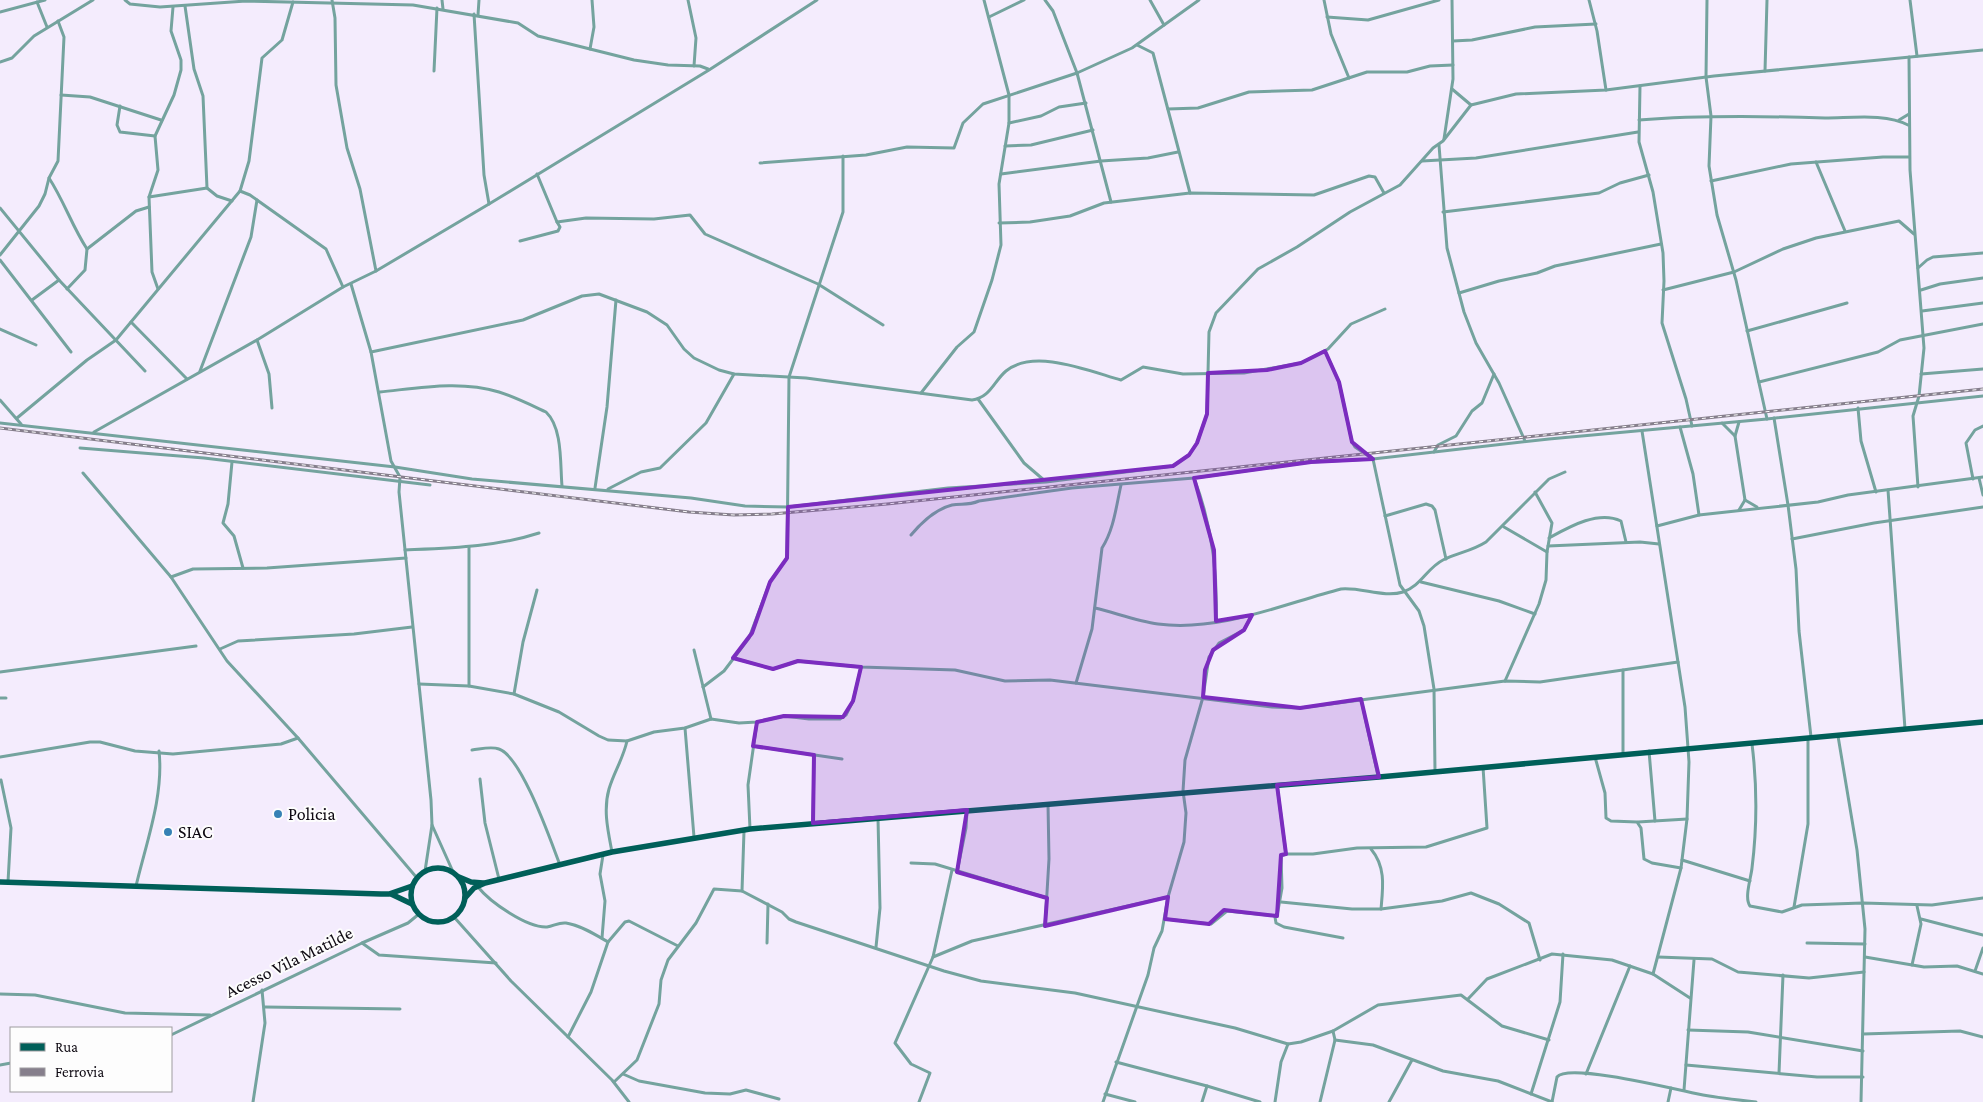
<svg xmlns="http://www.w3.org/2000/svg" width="1983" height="1102" viewBox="0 0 1983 1102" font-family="'Crimson Pro',serif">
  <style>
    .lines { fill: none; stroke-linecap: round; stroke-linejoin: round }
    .street { stroke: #74a39e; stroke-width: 3 }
    .primary { stroke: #005f59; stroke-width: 5.5 }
    .rail-casing { stroke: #867f8c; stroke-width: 3 }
    .rail { stroke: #fdfdfd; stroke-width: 1; stroke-dasharray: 4; stroke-linecap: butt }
    .marked { fill: #7b2cbf; fill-opacity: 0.2; stroke: #7b2cbf; stroke-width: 4; stroke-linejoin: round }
    .poi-dot { fill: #3682b5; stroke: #fdfdfd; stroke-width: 2 }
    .labels { text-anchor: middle; stroke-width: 4; stroke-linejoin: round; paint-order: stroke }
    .poi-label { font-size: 18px; fill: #0e0912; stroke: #fdfdfd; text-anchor: start }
    .street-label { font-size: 18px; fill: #0e0912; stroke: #fdfdfd }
  </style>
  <rect width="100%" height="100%" fill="#f4ecfd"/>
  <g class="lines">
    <!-- street -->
    <g class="street">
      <path d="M125 0 130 4 160 7 246 1 413 5 518 23 538 36 634 60 668 65 700 66 708 69"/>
      <path d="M332 0 335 18 336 85 347 148 360 189 376 271"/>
      <path d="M442 0 443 9"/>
      <path d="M688 0 696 38 694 66"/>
      <path d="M1045 0 1053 11 1077 73 1111 202"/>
      <path d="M1150 0 1164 25"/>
      <path d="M1324 0 1331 34 1349 78"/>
      <path d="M1589 0 1597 31 1606 90"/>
      <path d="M1707 0 1706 77 1711 116 1709 166 1717 215 1736 280 1767 419"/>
      <path d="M1910 0 1917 56"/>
      <path d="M37 2 47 27"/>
      <path d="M185 6 194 69 203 96 207 188"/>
      <path d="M0 12 45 0"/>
      <path d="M474 14 484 175 489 204"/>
      <path d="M478 15 479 0"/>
      <path d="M989 17 1024 0"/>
      <path d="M1327 17 1368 20 1439 0"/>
      <path d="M1453 41 1472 40 1535 27 1596 24"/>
      <path d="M1137 45 1153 53 1190 193"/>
      <path d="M590 49 594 27 592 0"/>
      <path d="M1909 57 1910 170 1924 348 1919 396 1913 416 1918 487"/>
      <path d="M0 62 12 58 34 36 93 0"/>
      <path d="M434 71 437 8"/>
      <path d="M1765 71 1767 0"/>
      <path d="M1640 86 1639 142 1653 192 1663 253 1664 281 1662 323 1686 399 1692 426"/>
      <path d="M1452 89 1471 105"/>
      <path d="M61 95 90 97 161 120"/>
      <path d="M120 106 117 125 120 132 155 136"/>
      <path d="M1168 109 1198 108 1249 92 1312 90 1367 72H1407L1430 66 1453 65"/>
      <path d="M1639 120C1701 115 1763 116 1825 118 1851 118 1886 113 1908 125"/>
      <path d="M1899 120 1909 114"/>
      <path d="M1009 123 1041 116 1059 107 1086 103"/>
      <path d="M1444 139 1453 79 1452 0"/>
      <path d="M1439 145 1447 248 1464 312 1476 343 1499 383 1525 441"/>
      <path d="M1005 146 1031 145 1093 130"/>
      <path d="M1422 161 1476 158 1638 132"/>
      <path d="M1816 162 1845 231"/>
      <path d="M760 163 866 155 907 147 954 148 963 123 983 104 1077 73 1132 48 1199 0"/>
      <path d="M537 174 557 222"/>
      <path d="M1001 174 1101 161 1148 158 1178 152"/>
      <path d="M49 178C64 201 72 226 87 249"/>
      <path d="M1711 181 1791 164 1883 157H1909"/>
      <path d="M240 191 250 195 326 249 343 287"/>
      <path d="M149 197 207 188 217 196 232 201"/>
      <path d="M0 208 59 280 145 371"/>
      <path d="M1443 212 1599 193 1620 183 1649 175"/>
      <path d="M999 223 1030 222 1070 216 1104 203 1190 193 1314 195 1369 176 1375 177 1384 193"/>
      <path d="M520 241 558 231 560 227 557 222 586 218 654 219 690 215 705 234 818 284 883 325"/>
      <path d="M0 255 39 206 45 194 49 178 58 161 64 37 58 21"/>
      <path d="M0 260 71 352"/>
      <path d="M1918 268 1927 260 1933 257 1983 253"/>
      <path d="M351 284 371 352 391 461 400 477 399 492 431 800 432 825 425 871"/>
      <path d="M67 289 85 270 87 249 136 211 149 207"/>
      <path d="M158 289 152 272 149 197 158 170 155 136 174 95 181 70V60L171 31 173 7"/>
      <path d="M1663 290 1734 272 1783 249 1816 238 1899 221 1914 234"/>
      <path d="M1921 290 1940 284 1983 278"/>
      <path d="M1459 293 1499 281 1537 273 1555 266 1661 244"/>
      <path d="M32 300 59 280"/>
      <path d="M1922 311 1983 303"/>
      <path d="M131 322 187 379"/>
      <path d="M0 329 36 345"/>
      <path d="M1747 331 1847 303"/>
      <path d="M257 340 269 374 272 408"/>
      <path d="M1325 351 1339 382 1352 442 1355 447 1373 459 1400 585 1419 611 1424 626 1434 689 1435 771"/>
      <path d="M371 352 523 320 582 296 599 294 647 312 667 325 684 349 694 358 719 370 734 374 806 378 972 400C990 398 994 381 1006 371 1034 348 1089 371 1121 380L1143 367 1183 374 1244 373 1301 363 1328 349 1351 324 1385 309"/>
      <path d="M200 371 251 237 257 200"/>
      <path d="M1921 374 1983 369"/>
      <path d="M1759 382 1878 352 1900 340 1983 324"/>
      <path d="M380 392C419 388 460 380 499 392 515 397 531 405 546 412 563 428 560 465 562 486"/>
      <path d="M921 393 957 347 974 332 992 280 1001 245 999 184 1009 123V95L984 0"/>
      <path d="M978 399 1024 463 1045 481"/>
      <path d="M0 400 21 424"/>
      <path d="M1858 408 1861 441 1876 492"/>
      <path d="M17 418 87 360 116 340 240 191 249 161 262 58 282 40 293 2"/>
      <path d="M1774 418 1788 505 1796 569 1799 631 1811 737"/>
      <path d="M1739 422 1735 436 1745 500 1739 510"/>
      <path d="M0 423 395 467 472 479 691 498 745 506 788 507 948 488 1046 482 1173 466 1189 455 1197 443 1207 414 1209 332 1216 313 1258 269 1297 247 1350 212 1400 185 1433 148 1443 141 1471 105 1516 94 1606 90 1714 76 1983 50"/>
      <path d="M1722 423 1735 436"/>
      <path d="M1680 427 1693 474 1699 515"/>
      <path d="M1642 431 1685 707 1689 762 1687 819 1681 868 1653 974"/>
      <path d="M94 432 257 340 343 287 376 271 489 204 709 70 817 0"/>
      <path d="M80 448 204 458 430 485"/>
      <path d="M1434 452 1438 445 1456 436 1472 411 1482 403 1494 374"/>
      <path d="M232 462 228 504 223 523 234 536 243 568"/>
      <path d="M83 473 171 577 227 661 298 738 417 878"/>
      <path d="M1194 478C1212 525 1218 571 1216 621"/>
      <path d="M1979 478 1983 495"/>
      <path d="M1973 479 1966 443 1975 430 1983 426"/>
      <path d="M595 488 607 407 616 300"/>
      <path d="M608 489 641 472 660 468 706 423 734 374"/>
      <path d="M1888 490 1905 729"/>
      <path d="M1745 500 1757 507"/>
      <path d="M1385 516 1426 504 1432 506 1435 510 1446 559"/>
      <path d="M1657 526 1699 515 1818 502 1848 495 1983 477"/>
      <path d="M1504 527 1547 552"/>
      <path d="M911 535C921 523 936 509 952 505 961 503 967 506 979 501L1072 488 1194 478 1311 462 1373 459 1549 439 1767 419 1983 396"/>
      <path d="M1549 538C1569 527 1598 510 1621 521L1626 542"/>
      <path d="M1792 539 1874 523 1983 507"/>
      <path d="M1548 546 1640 542 1659 544"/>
      <path d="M405 550C451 548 496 547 539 533"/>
      <path d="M171 577 193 569 267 568 406 558"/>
      <path d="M1421 582 1499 601 1535 614"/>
      <path d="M1095 608C1116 613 1137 621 1158 624 1220 632 1283 604 1341 589 1361 587 1384 598 1403 592 1421 586 1427 568 1443 560 1457 553 1472 551 1486 542L1549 479 1565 472"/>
      <path d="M220 649 238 641 354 634 412 627"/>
      <path d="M694 650 711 719"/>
      <path d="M733 658 773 669 798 661 861 667 955 670 1005 681 1050 680 1272 707 1300 708 1505 681 1540 682 1678 662"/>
      <path d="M1623 670V754"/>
      <path d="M0 672 196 646"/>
      <path d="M1505 681 1539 604 1546 580 1547 552 1552 523 1535 492"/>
      <path d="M1076 683 1092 629 1102 548C1114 529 1116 507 1121 485"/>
      <path d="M419 684 469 686 514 694 559 712 599 736 608 740 627 741 654 732 685 728 711 719 739 723 757 722 784 716 809 719H840L846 715 853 701 861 667"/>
      <path d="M469 686V547"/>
      <path d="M703 687 724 671 749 638 770 582 787 558 789 377 843 212V156"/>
      <path d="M514 694 523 642 537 590"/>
      <path d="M0 698H6"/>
      <path d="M1361 699 1378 776"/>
      <path d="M685 728 694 837"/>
      <path d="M1838 736 1857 850 1865 929 1861 1102"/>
      <path d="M1752 744C1757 784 1757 828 1752 868 1751 878 1744 898 1750 906L1782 912 1802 905 1863 903 1932 905 1983 898"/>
      <path d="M753 746 842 759"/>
      <path d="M472 750C481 749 491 746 499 749 522 757 551 842 560 865"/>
      <path d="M1649 751 1655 821"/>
      <path d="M0 757 90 742H100L135 751 173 754 281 744 298 738"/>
      <path d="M1595 757 1605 793 1606 818 1611 821 1637 822 1641 828 1644 859 1652 863 1681 868"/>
      <path d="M480 779 485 823 499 879"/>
      <path d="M1 780 11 828 8 882"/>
      <path d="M1277 785 1286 854H1313L1357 848 1426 847 1487 828 1483 767"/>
      <path d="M1638 822 1687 819"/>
      <path d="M813 823 814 755"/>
      <path d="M432 825 454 874"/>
      <path d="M750 829 748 785 757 722"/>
      <path d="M744 831 742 891 782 912 789 919 796 922 944 971 981 981 1075 993 1235 1028 1288 1044 1301 1042 1333 1031 1378 1005 1461 995 1502 1026 1549 1040"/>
      <path d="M1371 849C1386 867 1383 887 1381 909"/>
      <path d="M612 852C608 831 603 810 609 789 614 772 623 759 627 741"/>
      <path d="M1682 860 1750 881"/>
      <path d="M911 863 935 864 1047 898"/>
      <path d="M957 872 966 828 967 811"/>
      <path d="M136 886C146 843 164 796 159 751"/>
      <path d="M478 887C490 902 527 928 547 927 554 926 559 922 566 923 580 925 596 935 608 942L625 922 629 921 678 946"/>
      <path d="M1281 902 1352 909H1381L1442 901 1471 893 1499 904 1529 923 1540 960"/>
      <path d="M1794 907 1808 824V739"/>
      <path d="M454 917 511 981 612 1080 629 1102"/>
      <path d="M1275 917 1276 923 1284 927 1343 938"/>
      <path d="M1165 919 1211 924 1227 911 1277 916 1282 888 1281 856 1286 854"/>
      <path d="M1921 919 1983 935"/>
      <path d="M1045 926 1049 859 1048 804"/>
      <path d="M602 938 605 901 600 874 603 855"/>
      <path d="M362 943 379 955 496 963"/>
      <path d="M767 943 768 904"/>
      <path d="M1807 943 1865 944"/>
      <path d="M876 947 880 908 878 818"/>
      <path d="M933 957 952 870"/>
      <path d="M1658 957 1712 959 1738 972 1809 978 1864 972"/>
      <path d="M1865 957 1924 967 1957 966 1983 974"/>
      <path d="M1912 965 1921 924 1917 906"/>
      <path d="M1975 971 1983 948"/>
      <path d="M0 994 35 995 125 1013 210 1015"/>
      <path d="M1468 999 1487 979 1552 954 1612 960 1653 974 1690 998"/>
      <path d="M265 1007 400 1009"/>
      <path d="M1688 1030 1748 1032 1863 1051"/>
      <path d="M1863 1034 1960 1031 1983 1037"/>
      <path d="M171 1035 362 943 408 923 419 914"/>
      <path d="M568 1037 591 992 608 942"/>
      <path d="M1335 1040 1373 1045 1443 1071 1498 1081 1552 1102"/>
      <path d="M1116 1062 1207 1086 1260 1102"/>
      <path d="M0 1065 11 1063"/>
      <path d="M1686 1065 1817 1077H1863"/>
      <path d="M1779 1073 1783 975"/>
      <path d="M623 1074 639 1081 705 1093 730 1094 746 1090 779 1099"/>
      <path d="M1586 1074 1630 966"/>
      <path d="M614 1082 637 1060 659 1004 661 980 668 960 696 923 714 889 742 891"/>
      <path d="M1684 1090 1694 960"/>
      <path d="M1105 1094 1135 1102"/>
      <path d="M1531 1094 1560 1002 1563 954"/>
      <path d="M253 1102 265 1023 262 990"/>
      <path d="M919 1102 930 1073 911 1064 895 1043 933 957 972 941 1168 897"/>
      <path d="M1103 1102 1148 975 1154 948 1162 931 1168 897 1184 842 1186 813 1183 791 1185 760 1203 697 1209 657 1219 643 1244 630 1252 615"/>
      <path d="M1202 1102 1207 1086"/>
      <path d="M1275 1102 1281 1062 1288 1044"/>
      <path d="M1320 1102 1335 1040 1333 1031"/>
      <path d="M1389 1102 1412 1060"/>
      <path d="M1552 1102 1557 1077C1568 1062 1682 1091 1703 1095 1720 1098 1738 1100 1756 1102"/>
      <path d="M1668 1102 1671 1088"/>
    </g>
    <!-- primary -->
    <g class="primary">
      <circle cx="438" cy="895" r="27"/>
      <path d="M459 877 471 882 483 883"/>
      <path d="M0 882 381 894H389L412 886"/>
      <path d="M391 894 412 904"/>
      <path d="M465 898 474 888 485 883 612 852 750 829 1379 777 1983 722"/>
    </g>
    <!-- rail casing -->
    <g class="rail-casing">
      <path id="rail" d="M0 428 689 512 734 515 772 514 887 504 1983 389"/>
    </g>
    <!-- rail -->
    <use href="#rail" class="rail"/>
  </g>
  <!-- marked area -->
  <path class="marked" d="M1325 351 1339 382 1352 442 1373 459 1311 462 1194 478 1214 550 1216 621 1252 615 1244 630 1213 650 1205 670 1203 697 1300 708 1361 699 1379 777 1277 785 1286 854 1281 855 1277 916 1224 910 1209 924 1165 919 1168 897 1045 926 1047 898 957 872 967 810 813 823 814 755 753 746 757 722 784 716 843 717 853 701 861 667 798 661 773 669 733 658 752 633 770 582 787 558 788 507 1173 466 1189 455 1197 443 1207 414 1208 373 1267 370 1301 363Z"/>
  <!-- markers -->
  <g class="poi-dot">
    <circle cx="278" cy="814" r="5"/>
    <circle cx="168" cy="832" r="5"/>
  </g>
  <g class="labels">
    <!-- poi labels -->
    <g class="poi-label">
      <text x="288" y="820">Policia</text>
      <text x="178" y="838">SIAC</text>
    </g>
    <!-- street labels -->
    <g class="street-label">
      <text transform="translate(289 962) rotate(-26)" y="6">Acesso Vila Matilde</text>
    </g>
  </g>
  <!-- legend -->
  <rect x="10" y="1027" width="162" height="65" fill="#fdfdfd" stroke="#9d9b9f"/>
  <rect x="20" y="1043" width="25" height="8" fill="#005f59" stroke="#9d9b9f"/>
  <text x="55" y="1052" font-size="15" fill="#0e0912">Rua</text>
  <rect x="20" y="1068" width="25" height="8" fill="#867f8c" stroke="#9d9b9f"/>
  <text x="55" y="1077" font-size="15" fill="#0e0912">Ferrovia</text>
</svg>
